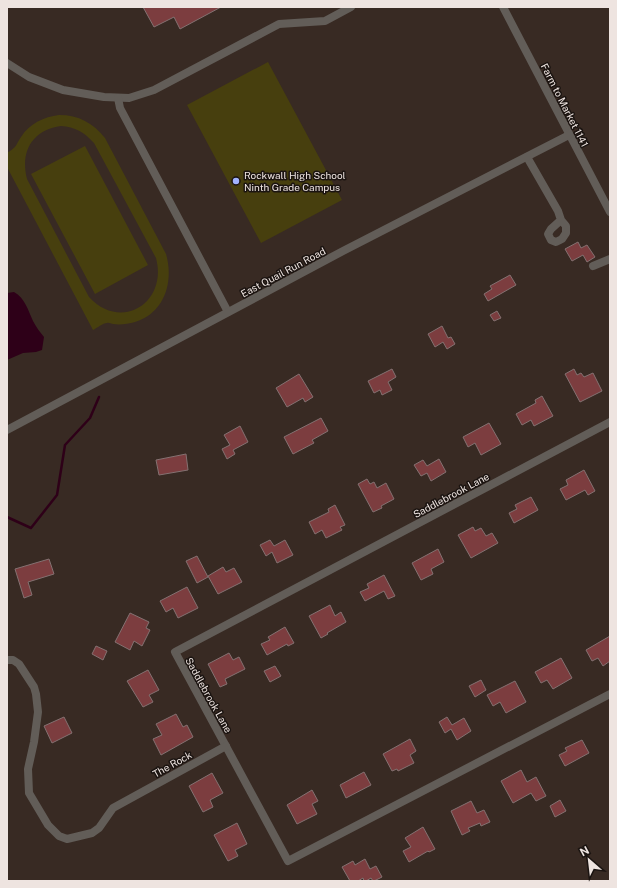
<svg xmlns="http://www.w3.org/2000/svg" width="617" height="888" viewBox="0 0 617 888" font-family="'Public Sans',sans-serif">
  <style>
    .green { fill: #473f0e; fill-rule: evenodd }
    .water { fill: #2e0018 }
    .lines { fill: none; stroke-linecap: round; stroke-linejoin: round }
    .stream { stroke: #2e0018; stroke-width: 2.5 }
    .building { fill: #7c3d3f; stroke: #847171 }
    .minor { stroke: #625d58; stroke-width: 8 }
    .poi-dot { fill: #a1b3fd; stroke: #1b1411; stroke-width: 1.5 }
    .labels { text-anchor: middle; stroke-width: 3; stroke-linejoin: round; paint-order: stroke }
    .street-label { font-size: 10px; fill: #eee4e0; stroke: #1b1411 }
    .poi-label { font-size: 10px; fill: #eee4e0; stroke: #1b1411; text-anchor: start }
  </style>
  <rect width="100%" height="100%" fill="#382a23"/>
  <!-- green -->
  <g class="green">
    <path d="M268 62 342 200 261 243 187 105Z"/>
    <path d="M59 115C79 115 93 123 105 138L166 254C174 281 165 313 135 322 128 324 120 325 113 324 112 324 109 322 107 323 103 323 97 328 93 330L7 167V153C18 146 15 146 21 137 30 123 44 117 59 115ZM61 126C75 127 84 132 94 143L156 258C168 303 121 332 89 297L27 179C20 152 32 130 61 126Z"/>
    <path d="M85 146 148 265 95 294 31 174Z"/>
  </g>
  <!-- water -->
  <path class="water" d="M14 292C25 298 28 310 33 321 36 327 40 332 44 337L42 350 36 352 23 353 7 360V293Z"/>
  <g class="lines">
    <!-- stream -->
    <path class="stream" d="M7 517 31 528 57 495 65 445 90 418 99 397"/>
  </g>
  <!-- building -->
  <g class="building">
    <path d="M143 7H221L180 29 174 17 154 27Z"/>
    <path d="M578 242 581 248 587 245 595 257 587 262 583 255 572 261 565 249Z"/>
    <path d="M510 275 516 285 488 301 484 294 492 289 490 286Z"/>
    <path d="M497 311 501 318 494 321 490 315Z"/>
    <path d="M442 326 448 338 451 337 455 344 447 349 443 342 435 347 428 334Z"/>
    <path d="M392 369 396 377 388 382 392 390 382 395 380 390 374 393 368 381Z"/>
    <path d="M574 369 577 375 581 373 584 377 593 373 602 391 580 402 565 374Z"/>
    <path d="M299 374 313 397 305 402 303 398 287 407 276 388Z"/>
    <path d="M542 396 553 416 534 426 531 420 522 425 516 414 536 403 535 400Z"/>
    <path d="M321 418 328 431 312 440 314 443 293 454 284 437Z"/>
    <path d="M489 423 501 444 481 455 475 443 468 447 463 437Z"/>
    <path d="M240 426 248 442 233 450 235 454 227 459 222 449 230 445 224 435Z"/>
    <path d="M186 454 188 470 159 475 156 460Z"/>
    <path d="M439 459 446 472 431 481 427 473 421 476 414 465 423 460 427 466Z"/>
    <path d="M584 470 595 491 588 495 585 490 566 500 560 489 568 485 566 480Z"/>
    <path d="M367 479 370 484 374 482 377 488 386 483 394 499 381 506 382 508 373 512 358 484Z"/>
    <path d="M531 497 538 510 514 523 509 513 517 509 515 505Z"/>
    <path d="M335 505 345 525 340 527 342 530 326 538 322 530 315 534 309 522 329 512 328 509Z"/>
    <path d="M473 527 475 531 481 528 486 536 492 533 498 543 471 558 458 535Z"/>
    <path d="M270 540 274 546 285 540 293 555 277 563 272 552 266 556 260 545Z"/>
    <path d="M438 549 444 562 431 569 433 574 421 580 412 563Z"/>
    <path d="M197 556 208 577 197 583 186 561Z"/>
    <path d="M49 559 54 574 28 582 32 595 24 598 15 569Z"/>
    <path d="M223 567 226 572 234 568 242 582 218 594 208 576Z"/>
    <path d="M384 575 395 596 388 599 384 591 365 601 360 592 369 588 367 584Z"/>
    <path d="M187 587 198 608 178 618 173 608 166 612 160 601Z"/>
    <path d="M330 605 335 616 341 612 346 622 327 633 328 634 321 638 309 616Z"/>
    <path d="M130 613 149 622 146 628 150 630 142 646 134 641 130 650 115 642Z"/>
    <path d="M285 627 294 643 288 646 287 644 267 655 261 644 270 640 268 637Z"/>
    <path d="M610 636V661L603 666 598 658 592 661 586 650Z"/>
    <path d="M96 646 107 651 103 660 92 654Z"/>
    <path d="M229 653 233 660 239 657 245 669 225 679 227 684 220 687 208 664Z"/>
    <path d="M561 658 572 678 553 689 547 680 541 683 535 672Z"/>
    <path d="M275 666 281 676 270 682 264 671Z"/>
    <path d="M148 670 159 690 149 695 153 702 143 707 127 681Z"/>
    <path d="M481 680 486 690 475 697 469 686Z"/>
    <path d="M515 681 526 702 506 713 500 702 493 706 487 695Z"/>
    <path d="M176 714 183 727 187 725 193 737 161 755 153 739 162 735 156 724Z"/>
    <path d="M64 717 72 733 52 743 44 726Z"/>
    <path d="M447 717 452 725 464 718 471 731 457 740 451 729 445 733 439 722Z"/>
    <path d="M410 739 416 751 410 755 414 763 398 771 397 769 392 771 383 754Z"/>
    <path d="M582 740 589 753 565 766 559 755 567 751 565 748Z"/>
    <path d="M521 770 527 782 536 777 546 796 536 801 531 793 513 803 501 781Z"/>
    <path d="M364 772 371 785 346 798 340 785Z"/>
    <path d="M212 773 223 793 210 800 213 807 203 812 189 786Z"/>
    <path d="M312 790 318 801 312 804 317 814 297 824 287 805Z"/>
    <path d="M560 800 566 811 555 817 550 806Z"/>
    <path d="M471 801 477 813 484 810 490 822 481 826 480 823 468 828 470 831 462 835 451 811Z"/>
    <path d="M237 823 247 844 235 850 238 856 228 861 214 835Z"/>
    <path d="M423 827 435 849 429 852 428 851 409 862 403 851 411 847 405 838Z"/>
    <path d="M365 859 370 869 376 866 382 877 374 881H373L371 878 366 881H364L363 878 358 881H350L342 867 353 861 355 865Z"/>
  </g>
  <g class="lines">
    <!-- minor -->
    <g class="minor">
      <path d="M503 7 610 212"/>
      <path d="M7 63 29 77 63 90 104 97 129 98 154 90 279 24 325 21 351 7"/>
      <path d="M118 98 120 108 228 312"/>
      <path d="M527 157 558 211 561 220 551 229 548 234 551 240 556 242 562 239 566 233V226L561 220"/>
      <path d="M593 266 610 259"/>
      <path d="M610 422 175 652 288 861 610 694"/>
      <path d="M7 430 343 251 569 135"/>
      <path d="M7 660H13L19 664 34 687 36 694 38 712 34 742 28 769 29 793 48 825 59 836 67 839 92 833 99 828 113 808 226 746"/>
    </g>
  </g>
  <!-- markers -->
  <circle class="poi-dot" cx="236" cy="181" r="4"/>
  <g class="labels">
    <!-- street labels -->
    <g class="street-label">
      <text transform="translate(565 105) rotate(63)" y="4">Farm to Market 1141</text>
      <text transform="translate(283 272) rotate(-28)" y="4">East Quail Run Road</text>
      <text transform="translate(451 495) rotate(-28)" y="4">Saddlebrook Lane</text>
      <text transform="translate(209 695) rotate(61)" y="4">Saddlebrook Lane</text>
      <text transform="translate(172 764) rotate(-29)" y="4">The Rock</text>
    </g>
    <!-- poi labels -->
    <g class="poi-label">
      <text x="244" y="179">Rockwall High School<tspan x="244" dy="12">Ninth Grade Campus</tspan></text>
    </g>
  </g>
  <!-- border -->
  <rect width="617" height="888" fill="none" stroke="#eee4e0" stroke-width="16"/>
  <!-- north arrow -->
  <g transform="translate(589 860) rotate(332)" stroke="#1b1411" stroke-width="3" paint-order="stroke">
  <path d="M0-3L7 15L0 10L-7 15Z" fill="#eee4e0"/>
  <text y="-6" font-size="11" font-weight="bold" text-anchor="middle" fill="#eee4e0">N</text>
  </g>
</svg>
